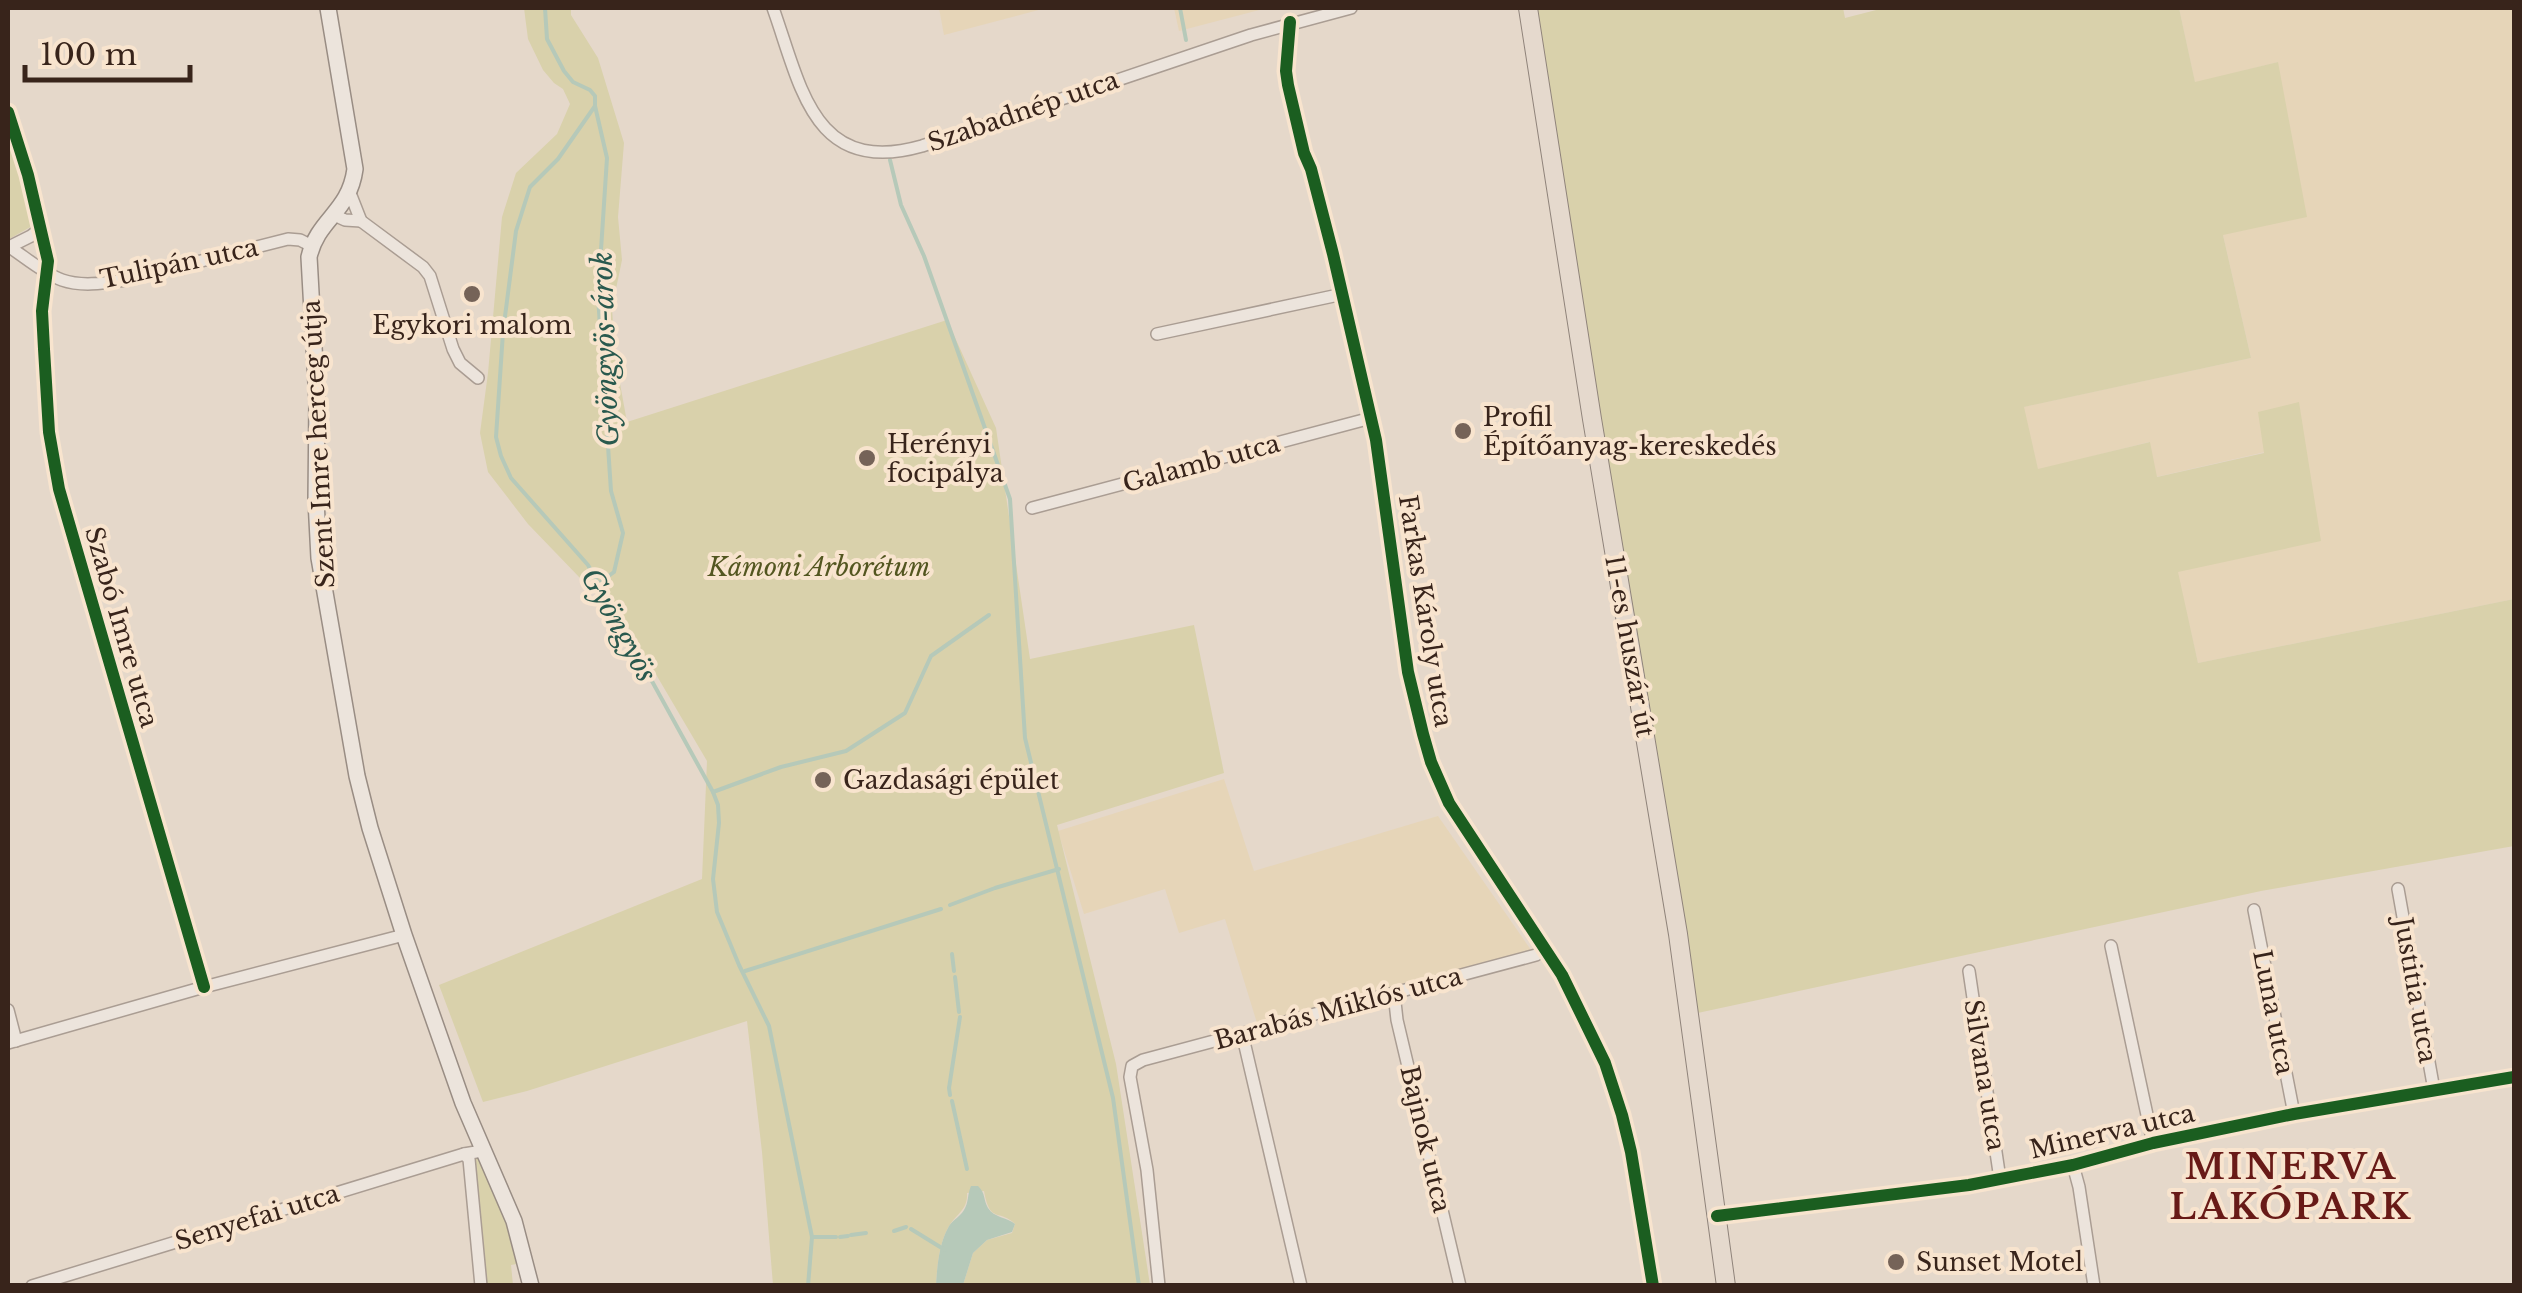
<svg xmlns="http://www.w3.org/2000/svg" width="2522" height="1293" viewBox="0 0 2522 1293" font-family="'Libre Baskerville',serif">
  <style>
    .farmland { fill: #e6d5b8 }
    .green { fill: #d9d1ab }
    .water { fill: #b6c9b9 }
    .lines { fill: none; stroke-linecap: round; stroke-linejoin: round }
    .stream { stroke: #b6c9b9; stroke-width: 4 }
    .minor-casing { stroke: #aa9d93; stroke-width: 14 }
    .secondary-casing { stroke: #998d84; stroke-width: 18 }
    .primary-casing { stroke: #8f837a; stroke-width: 20 }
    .minor { stroke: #ece4dc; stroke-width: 11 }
    .secondary { stroke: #ece4dc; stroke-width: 15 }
    .primary { stroke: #e5d9cd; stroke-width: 18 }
    .cycleway-casing { stroke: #f8e4ce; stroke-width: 19 }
    .cycleway { stroke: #1b5e20; stroke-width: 12 }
    .poi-dot { fill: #756358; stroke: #f8e4ce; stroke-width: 4 }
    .labels { text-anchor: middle; stroke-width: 8; stroke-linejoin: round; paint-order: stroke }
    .street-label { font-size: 25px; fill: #38241b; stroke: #f8e4ce }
    .poi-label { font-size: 25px; fill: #38241b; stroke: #f8e4ce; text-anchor: start }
    .park-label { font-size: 25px; font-style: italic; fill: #535620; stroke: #f8e4ce }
    .water-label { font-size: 28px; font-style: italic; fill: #29594e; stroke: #f8e4ce }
    .district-label { font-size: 35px; font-weight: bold; letter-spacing: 2.5px; fill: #681a17; stroke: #f8e4ce }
  </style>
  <rect width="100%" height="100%" fill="#e5d8ca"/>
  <!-- farmland -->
  <g class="farmland">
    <path d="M939 8H1046L944 35Z"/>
    <path d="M1174 8H1267L1179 31Z"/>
    <path d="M2179 8H2514V599L2198 663 2177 571 2265 452 2156 477 2149 442 2038 470 2023 407 2251 358 2223 235 2278 62 2195 83Z"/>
    <path d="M1224 779 1254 871 1438 816 1531 950 1257 1023 1225 919 1179 933 1165 889 1084 914 1058 831Z"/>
  </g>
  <!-- green -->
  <g class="green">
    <path d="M524 8H571V15L598 58 624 143 618 217 622 260 612 308 615 356 627 422 947 320 996 428 1030 659 1194 625 1224 773 1057 825 1116 1064 1150 1285H963L973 1253 987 1240 1012 1233 1015 1224C999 1208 990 1225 984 1191L967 1193C968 1211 955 1214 948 1228 939 1244 937 1268 936 1285H773L762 1152 747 1021 527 1091 483 1102 439 985 702 879 707 761 601 581 580 578 528 524 488 472 480 433 488 373 502 217 516 173 557 134 570 104 563 89 554 83 543 70 528 39Z"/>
    <path d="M1535 8H1843L1845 18 1884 8H2179L2195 82 2278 62 2307 217 2223 235 2251 358 2024 407 2038 469 2150 442 2157 477 2264 453 2258 412 2299 402 2321 541 2178 572 2198 663 2514 599V846L2261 891 1693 1014 1616 545Z"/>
    <path d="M8 136 34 225 9 239 8 238Z"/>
    <path d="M480 1154 522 1263 511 1265 513 1285H484L469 1159Z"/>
  </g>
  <!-- water -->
  <path class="water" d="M971 1186H978C986 1194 983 1199 988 1208 994 1218 1007 1217 1015 1224L1012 1232 987 1240 973 1253 963 1285H936C937 1268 939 1244 948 1228 951 1221 960 1217 964 1210 969 1202 967 1195 971 1186Z"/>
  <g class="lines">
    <!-- stream -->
    <g class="stream">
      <path d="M545 8 547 39 564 71 573 82 590 90 595 96V106L558 159 530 187 516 231 503 332 496 437 501 456 511 478 588 565 713 792 718 805 719 823 713 879 717 912 739 965 769 1026 812 1237 808 1286"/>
      <path d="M1180 8 1186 40"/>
      <path d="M595 106 607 158 598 296 611 491 623 533 614 572 599 583"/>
      <path d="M890 160 901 205 924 256 1010 499 1025 738 1113 1098 1139 1286"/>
      <path d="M713 792 781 767 846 751 905 713 931 656 989 615"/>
      <path d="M950 905 995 888 1059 869"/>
      <path d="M952 954 954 971"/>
      <path d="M745 971 941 909"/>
      <path d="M955 977 959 1012"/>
      <path d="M950 1095 949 1088 960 1017"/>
      <path d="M952 1101 967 1169"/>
      <path d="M911 1229 945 1250"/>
      <path d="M894 1231 906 1227"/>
      <path d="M851 1235 866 1233"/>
      <path d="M812 1237H836"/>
      <path d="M840 1237 848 1236"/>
    </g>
    <!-- minor casing -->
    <g class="minor-casing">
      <g id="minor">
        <path d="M773 8C801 86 813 177 922 146L1251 35 1351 8"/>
        <path d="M1290 22 1286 71 1288 85 1304 153 1311 169 1333 254 1376 440 1408 672 1423 734 1431 762 1449 803 1562 975 1605 1063 1622 1115 1631 1152 1653 1286"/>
        <path d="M8 112 28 175 48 261 42 311 44 349 49 432 59 489 204 987"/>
        <path d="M350 193 361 221 423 267 430 276 453 349 460 363 478 378"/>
        <path d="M334 215 345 220 361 221"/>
        <path d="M8 246C25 257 43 273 62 280 82 287 105 283 126 280L288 239 300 240 312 246"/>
        <path d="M9 247 31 236 41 228"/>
        <path d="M1157 334 1343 294"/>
        <path d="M1032 508 1371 418"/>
        <path d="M2398 889 2434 1090"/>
        <path d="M2254 910 2294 1114"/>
        <path d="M2111 946 2153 1143"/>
        <path d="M1969 971 2000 1179"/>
        <path d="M1394 993 1397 1020 1460 1286"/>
        <path d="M8 1010 16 1041"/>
        <path d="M1242 1033 1301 1286"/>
        <path d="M8 1043 204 987 404 935"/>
        <path d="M464 1154 469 1159 481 1286"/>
        <path d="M2073 1165 2079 1187 2094 1286"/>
        <path d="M1717 1216 1969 1185 2073 1165 2153 1143 2294 1114 2514 1077"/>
        <path d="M32 1286 464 1154 482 1151"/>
        <path d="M1159 1286 1147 1170 1130 1077 1132 1066 1143 1060 1536 955 1544 949"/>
      </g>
    </g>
    <!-- secondary casing -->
    <g class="secondary-casing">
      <path id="secondary" d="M328 8 355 169C349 213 318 218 309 257L317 401 316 500 319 558 357 776 370 828 404 935 463 1103 514 1221 531 1286"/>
    </g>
    <!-- primary casing -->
    <g class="primary-casing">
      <path id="primary" d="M1528 8 1592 419 1678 934 1726 1286"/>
    </g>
    <!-- minor -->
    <use href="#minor" class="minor"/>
    <!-- secondary -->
    <use href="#secondary" class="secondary"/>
    <!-- primary -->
    <use href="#primary" class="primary"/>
    <!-- cycleway casing -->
    <g class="cycleway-casing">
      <g id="cycleway">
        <path d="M1290 22 1286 71 1288 85 1304 153 1311 169 1333 254 1376 440 1408 672 1423 734 1431 762 1449 803 1562 975 1605 1063 1622 1115 1631 1152 1653 1286"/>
        <path d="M8 112 28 175 48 261 42 311 44 349 49 432 59 489 204 987"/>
        <path d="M1717 1216 1969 1185 2073 1165 2153 1143 2294 1114 2514 1077"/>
      </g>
    </g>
    <!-- cycleway -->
    <use href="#cycleway" class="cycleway"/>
  </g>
  <!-- markers -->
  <g class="poi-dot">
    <circle cx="472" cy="294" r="10"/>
    <circle cx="1463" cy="431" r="10"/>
    <circle cx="867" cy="458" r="10"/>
    <circle cx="823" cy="780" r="10"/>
    <circle cx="1896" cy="1262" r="10"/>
  </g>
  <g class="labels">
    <!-- street labels -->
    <g class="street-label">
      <text transform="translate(1023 111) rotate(-19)" y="9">Szabadnép utca</text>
      <text transform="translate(179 263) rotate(-12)" y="9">Tulipán utca</text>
      <text transform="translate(318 444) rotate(-93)" y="9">Szent Imre herceg útja</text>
      <text transform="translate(1201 463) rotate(-15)" y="9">Galamb utca</text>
      <text transform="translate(1426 611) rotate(81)" y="9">Farkas Károly utca</text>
      <text transform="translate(122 627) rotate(74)" y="9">Szabó Imre utca</text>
      <text transform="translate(1630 646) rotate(80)" y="9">11-es huszár út</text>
      <text transform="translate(2416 990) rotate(80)" y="9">Justitia utca</text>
      <text transform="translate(1338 1008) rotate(-15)" y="9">Barabás Miklós utca</text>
      <text transform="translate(2274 1012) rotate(79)" y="9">Luna utca</text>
      <text transform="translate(1985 1075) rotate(81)" y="9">Silvana utca</text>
      <text transform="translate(2112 1131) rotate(-13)" y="9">Minerva utca</text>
      <text transform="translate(1426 1139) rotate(77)" y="9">Bajnok utca</text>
      <text transform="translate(257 1217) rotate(-17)" y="9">Senyefai utca</text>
    </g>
    <!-- poi labels -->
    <g class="poi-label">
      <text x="472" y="334" text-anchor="middle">Egykori malom</text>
      <text x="1483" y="426">Profil<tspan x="1483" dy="29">Építőanyag-kereskedés</tspan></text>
      <text x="887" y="453">Herényi<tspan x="887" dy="29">focipálya</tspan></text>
      <text x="843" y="789">Gazdasági épület</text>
      <text x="1916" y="1271">Sunset Motel</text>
    </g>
    <!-- park labels -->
    <g class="park-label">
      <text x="819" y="576">Kámoni Arborétum</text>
    </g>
    <!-- water labels -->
    <g class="water-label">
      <text transform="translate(605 349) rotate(-92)" y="10">Gyöngyös-árok</text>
      <text transform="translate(619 625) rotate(61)" y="10">Gyöngyös</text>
    </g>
    <!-- district labels -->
    <g class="district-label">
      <text x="2291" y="1179">MINERVA<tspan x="2291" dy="40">LAKÓPARK</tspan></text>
    </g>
  </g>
  <!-- border -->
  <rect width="2522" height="1293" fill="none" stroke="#38241b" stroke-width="20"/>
  <!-- scale -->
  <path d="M25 65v15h165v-15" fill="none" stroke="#38241b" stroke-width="5"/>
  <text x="40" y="65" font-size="30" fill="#38241b" stroke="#f8e4ce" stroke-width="8" paint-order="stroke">100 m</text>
</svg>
